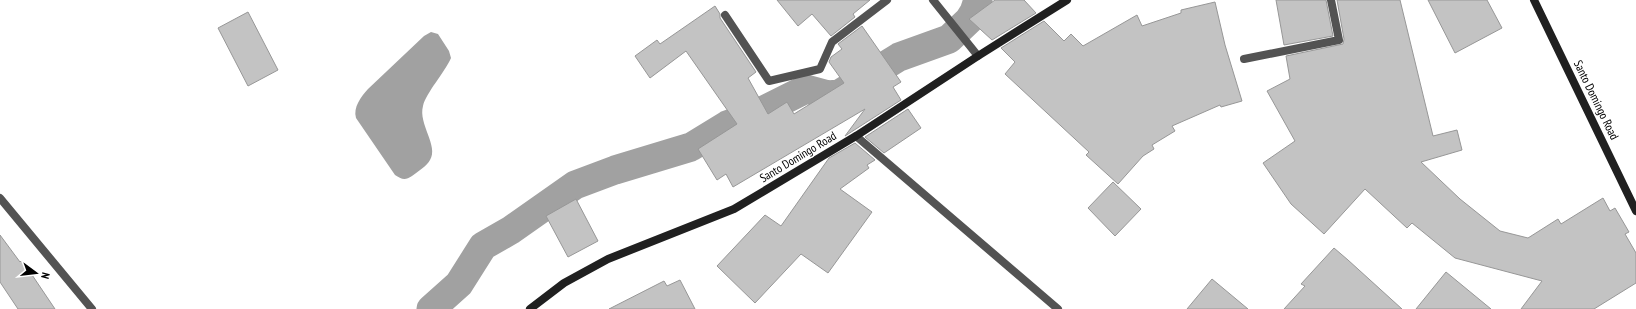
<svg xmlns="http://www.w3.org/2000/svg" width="1636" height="309" viewBox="0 0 1636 309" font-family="'PT Sans Narrow',sans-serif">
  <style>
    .water { fill: #a1a1a1 }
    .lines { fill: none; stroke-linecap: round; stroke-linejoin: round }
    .canal { stroke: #a1a1a1; stroke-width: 29 }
    .building { fill: #c3c3c3; stroke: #979797 }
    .street { stroke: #535353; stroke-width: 8 }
    .secondary { stroke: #202020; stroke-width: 8 }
    .labels { text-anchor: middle; stroke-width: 3; stroke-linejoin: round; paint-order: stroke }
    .street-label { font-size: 12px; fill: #000; stroke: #fff }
  </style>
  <rect width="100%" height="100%" fill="#fff"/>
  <!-- water -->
  <path class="water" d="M431 32 438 34 449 51 451 58C445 72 426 93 423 106 418 124 439 146 430 160 427 166 417 172 412 176 405 181 401 179 395 175L356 118C353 107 361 97 368 89L424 36Z"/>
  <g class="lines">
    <!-- canal -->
    <path class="canal" d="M431 309 459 284 483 246 511 230 575 185 615 170 691 147 727 125 752 116 806 89 828 95 839 94 899 57 949 39 969 20 974 12 978 0"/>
  </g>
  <!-- building -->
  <g class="building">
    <path d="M777 0H870L853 14 855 17 831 36 812 14 798 26Z"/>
    <path d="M995 0H1024L1036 13 992 40 969 19Z"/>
    <path d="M1276 0H1326L1333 36 1284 45Z"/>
    <path d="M1337 0H1400L1433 136 1457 130 1462 150 1421 162 1460 199 1500 231 1528 238 1558 219 1561 224 1603 198 1610 211 1615 208 1629 232 1625 234 1636 253V283L1594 309H1521L1542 281 1455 258 1412 223 1407 228 1365 189 1324 234 1291 204 1263 163 1295 141 1267 91 1290 79 1286 56 1343 44 1344 39Z"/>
    <path d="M1428 0H1487L1502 28 1455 53Z"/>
    <path d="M1215 2 1225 45 1242 101 1221 107 1220 105 1172 126 1175 131 1152 145 1154 149 1143 156 1118 184 1086 155 1089 152 1005 74 1015 62 1001 48 1044 21 1064 41 1071 34 1083 46 1137 15 1142 26 1181 13V10Z"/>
    <path d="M715 6 720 14V18L756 72 748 78 768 114 787 102 794 114 844 83 829 62 831 57 842 49 838 44 862 26 901 82 893 87 901 100 845 136 865 109 733 187 726 174 717 180 698 149 737 124 686 51 650 78 635 56 657 40 660 44Z"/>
    <path d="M248 12 278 70 248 86 218 28Z"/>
    <path d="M908 109 921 128 884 153 865 137Z"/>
    <path d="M855 143 875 160 867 165 869 168 840 189 872 212 828 273 801 254 755 303 717 266 765 215 781 226 829 158Z"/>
    <path d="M1113 182 1141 209 1115 236 1088 208Z"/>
    <path d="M576 199 598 241 568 257 546 216Z"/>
    <path d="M0 235 20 262 22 260 55 309H18L0 282Z"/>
    <path d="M1334 248 1348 260 1402 309H1284L1305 286 1301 284Z"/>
    <path d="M1446 272 1491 309H1416Z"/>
    <path d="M1212 279 1248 309H1187Z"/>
    <path d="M680 280 695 309H609L664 281 667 286Z"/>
  </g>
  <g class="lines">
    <!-- street -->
    <g class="street">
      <path d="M933 0 978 56"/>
      <path d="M725 15 769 81 820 69 832 42 887 0"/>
      <path d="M1244 59 1339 40 1331 0"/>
      <path d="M856 136 1058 309"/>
      <path d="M0 198 92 309"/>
    </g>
    <!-- secondary -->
    <g class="secondary">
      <path d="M1534 0 1636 211"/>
      <path d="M530 309 564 283 608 259 734 209 856 136 978 56 1067 0"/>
    </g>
  </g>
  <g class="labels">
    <!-- street labels -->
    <g class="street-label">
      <text transform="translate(1596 100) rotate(64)" y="4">Santo Domingo Road</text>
      <text transform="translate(798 157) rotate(-31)" y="4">Santo Domingo Road</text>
    </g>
  </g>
  <!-- north arrow -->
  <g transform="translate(36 273) rotate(105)" stroke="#ffffff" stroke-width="3" paint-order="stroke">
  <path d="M0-3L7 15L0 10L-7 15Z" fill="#000000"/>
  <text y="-6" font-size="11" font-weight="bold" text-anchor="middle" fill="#000000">N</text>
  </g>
</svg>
